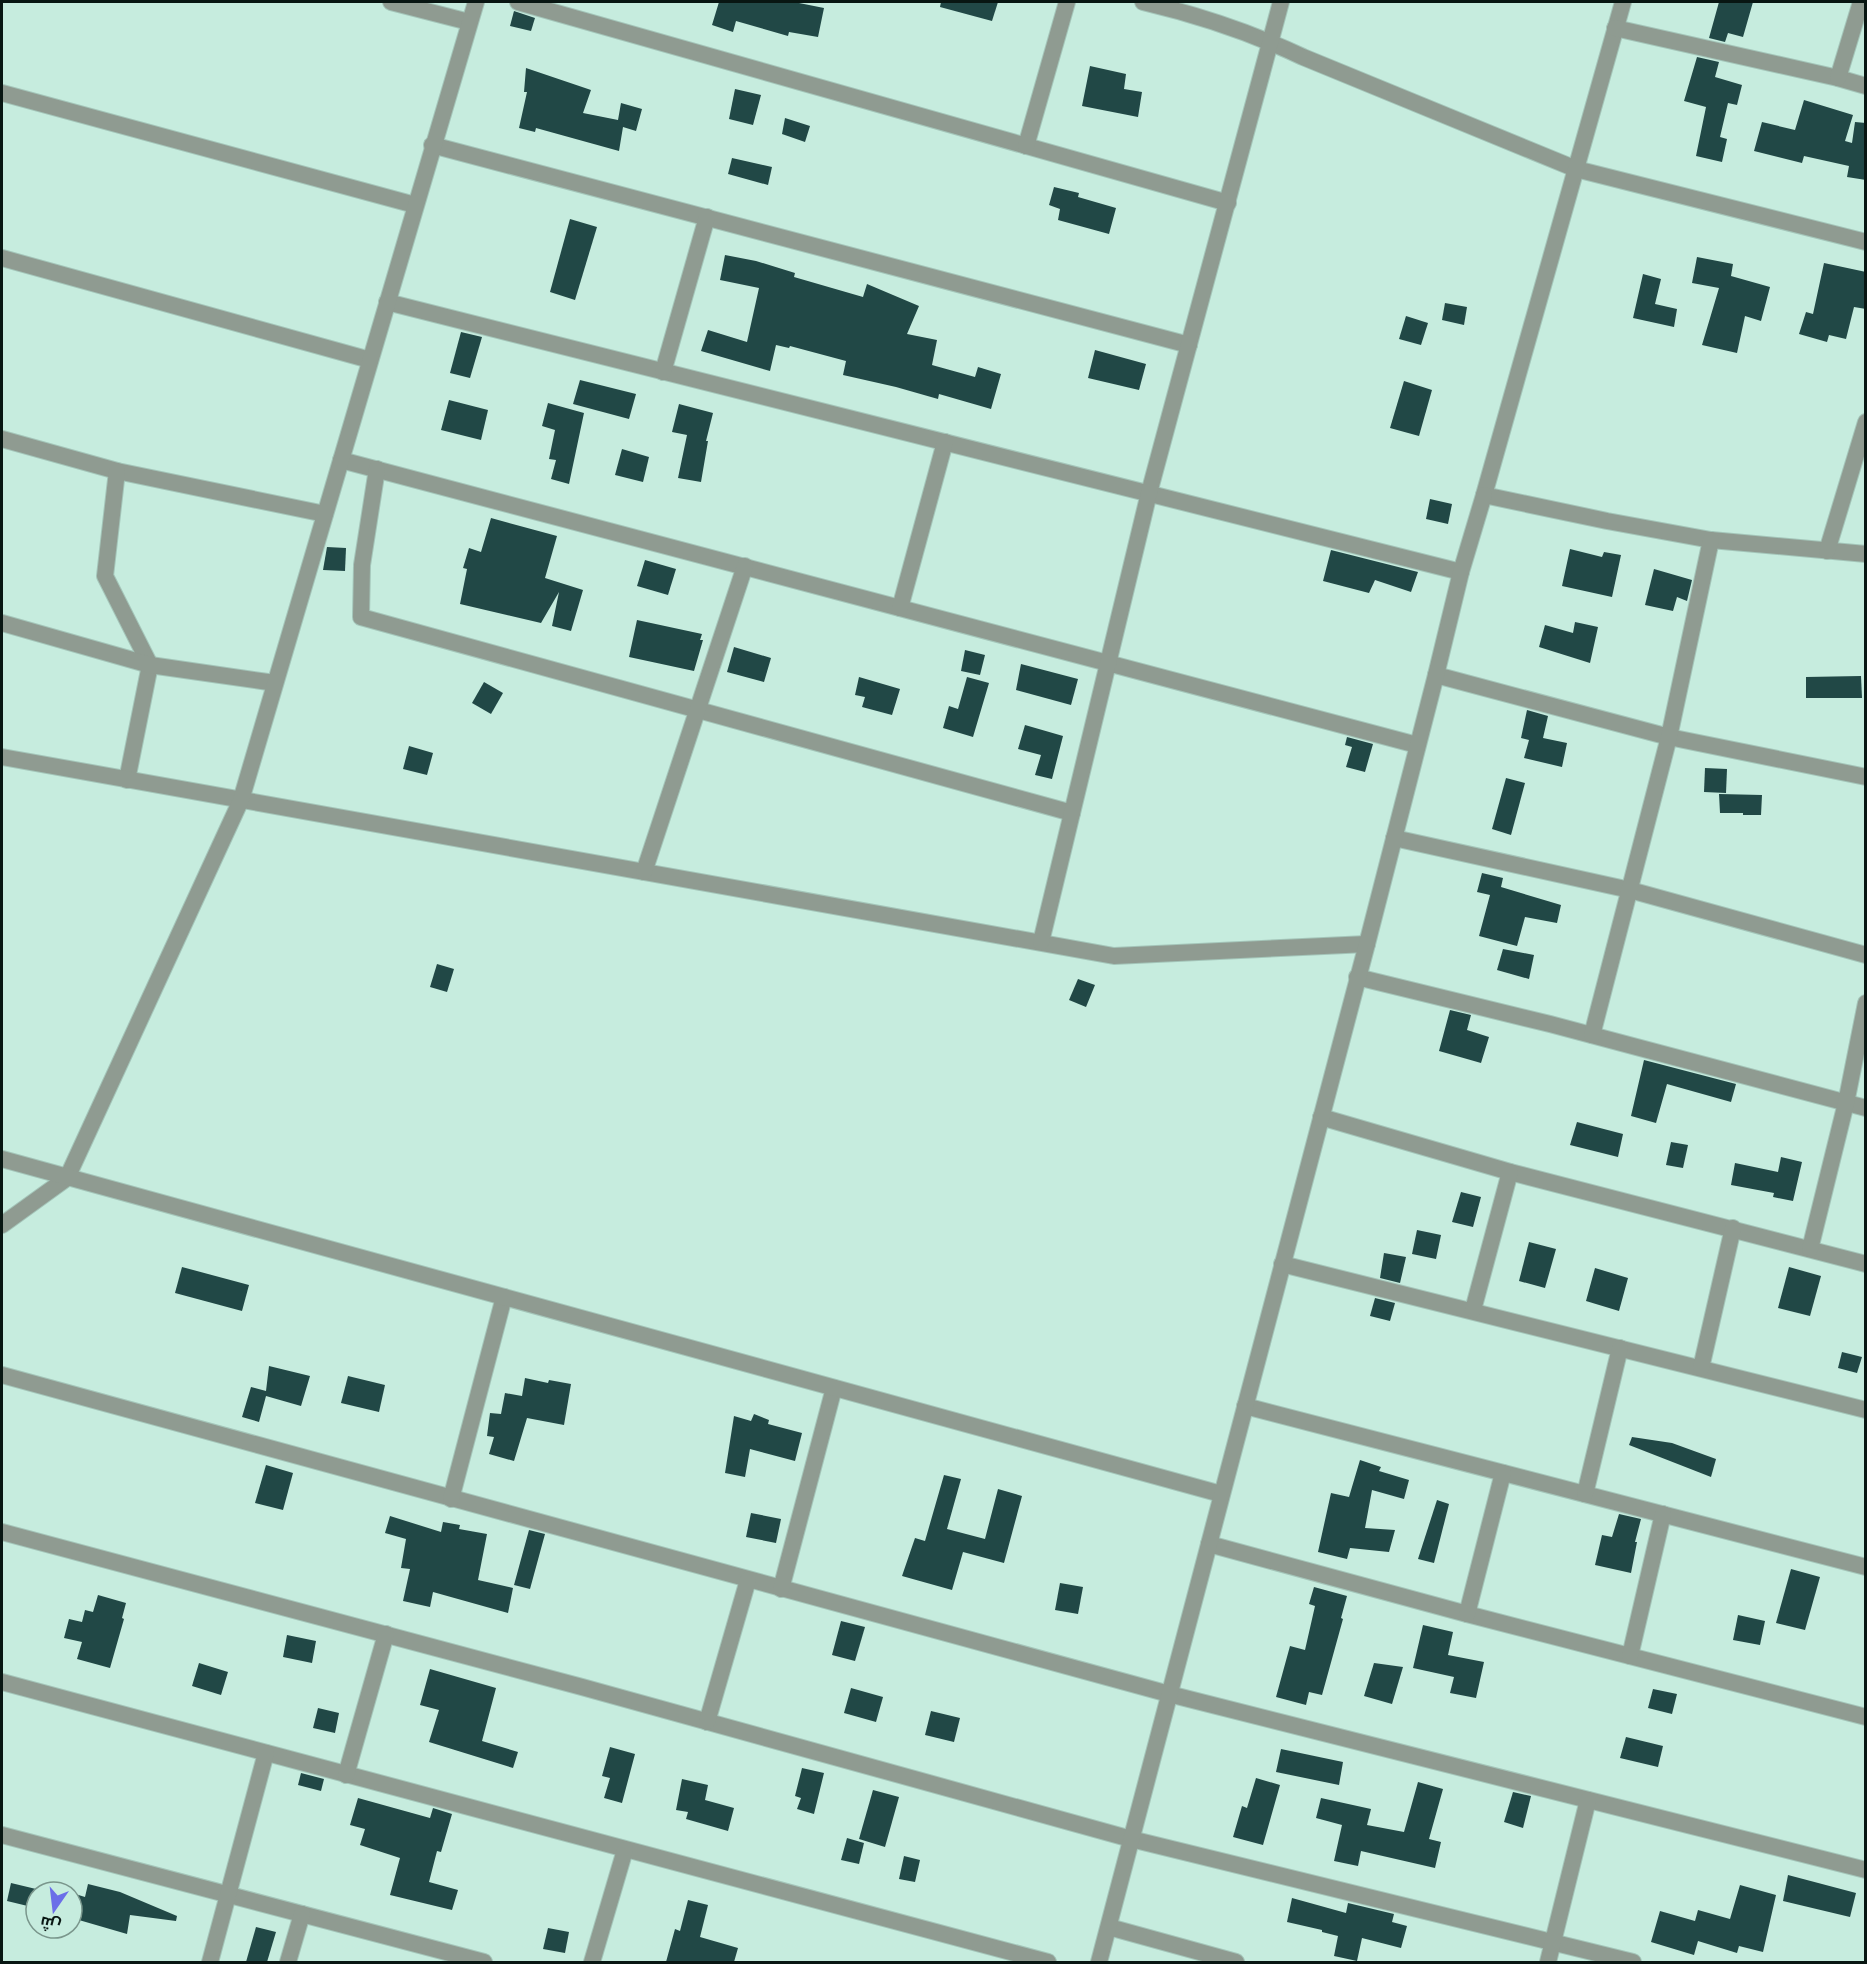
<svg xmlns="http://www.w3.org/2000/svg" width="1867" height="1964" viewBox="0 0 1867 1964" font-family="'Golos Text',Cairo,sans-serif">
  <style>
    .building { fill: #214846 }
    .lines { fill: none; stroke-linecap: round; stroke-linejoin: round }
    .minor-casing { stroke: #a4c5b9; stroke-width: 18 }
    .tertiary-casing { stroke: #a4c5b9; stroke-width: 18 }
    .minor { stroke: #8f9b91; stroke-width: 16 }
    .tertiary { stroke: #8f9b91; stroke-width: 16 }
  </style>
  <rect width="100%" height="100%" fill="#c6ecde"/>
  <!-- building -->
  <g class="building">
    <path d="M719 2H794L824 8 818 37 789 32 788 36 736 21 733 32 712 25Z"/>
    <path d="M941 2H998L992 21 940 7Z"/>
    <path d="M1719 2H1753L1743 37 1728 33 1725 42 1709 38Z"/>
    <path d="M514 11 535 18 531 31 510 26Z"/>
    <path d="M1697 57 1719 62 1715 77 1742 85 1737 105 1728 103 1720 137 1727 139 1722 162 1696 156 1706 107 1684 101Z"/>
    <path d="M1090 66 1126 74 1124 89 1142 92 1138 117 1082 106Z"/>
    <path d="M526 68 591 90 583 113 618 120 621 103 642 109 636 131 623 127 619 151 536 128 535 132 519 128 527 92H524Z"/>
    <path d="M735 89 761 95 753 125 729 119Z"/>
    <path d="M1804 100 1853 115 1845 141 1852 143 1855 122 1866 123V180L1847 177 1849 166 1804 156 1802 163 1754 151 1762 122 1795 130Z"/>
    <path d="M785 118 810 126 805 142 782 134Z"/>
    <path d="M732 158 772 167 768 185 728 174Z"/>
    <path d="M1054 187 1079 193 1078 197 1116 208 1109 234 1058 220 1060 209 1049 205Z"/>
    <path d="M570 219 597 227 575 300 550 292Z"/>
    <path d="M725 255 756 261 795 273 794 277 863 297 867 284 919 306 907 334 937 340 932 365 975 377 978 367 1001 374 991 409 939 394 938 399 896 387 843 375 846 361 790 346 789 348 776 345 770 371 701 351 708 330 747 342 759 288 720 280Z"/>
    <path d="M1697 257 1733 264 1731 276 1770 287 1761 321 1745 316 1737 353 1702 345 1719 288 1692 283Z"/>
    <path d="M1824 263 1866 272V309L1854 307 1846 339 1829 335 1827 342 1799 334 1806 312 1813 314Z"/>
    <path d="M1643 274 1661 279 1655 304 1677 309 1674 327 1633 318Z"/>
    <path d="M1445 303 1467 307 1464 325 1442 320Z"/>
    <path d="M1406 316 1428 323 1421 345 1399 339Z"/>
    <path d="M461 332 482 337 470 378 450 373Z"/>
    <path d="M1095 350 1146 364 1139 390 1088 378Z"/>
    <path d="M580 380 636 394 629 419 573 404Z"/>
    <path d="M1404 381 1432 390 1419 436 1390 428Z"/>
    <path d="M449 400 488 410 481 440 441 430Z"/>
    <path d="M548 403 584 413 569 484 551 479 556 460 549 459 555 430 542 426Z"/>
    <path d="M679 404 713 413 706 441H708L701 482 678 478 687 435 672 432Z"/>
    <path d="M622 449 649 457 643 482 615 475Z"/>
    <path d="M1430 499 1452 504 1448 524 1426 519Z"/>
    <path d="M491 518 557 536 545 578 583 590 571 631 552 626 559 592 541 623 460 604 467 569 463 568 469 548 481 552Z"/>
    <path d="M327 547 346 548 345 571 323 570Z"/>
    <path d="M1570 549 1602 557 1604 552 1621 555 1612 597 1562 586Z"/>
    <path d="M1331 550 1418 572 1411 592 1375 580 1369 593 1323 581Z"/>
    <path d="M645 560 676 569 668 595 637 586Z"/>
    <path d="M1654 569 1692 580 1687 601 1677 597 1673 611 1645 605Z"/>
    <path d="M637 620 702 634 700 640H703L694 671 629 657Z"/>
    <path d="M1575 622 1598 627 1590 663 1539 647 1545 625 1573 633Z"/>
    <path d="M734 647 771 658 764 682 727 672Z"/>
    <path d="M965 650 985 655 980 675 961 671Z"/>
    <path d="M1021 664 1078 679 1071 705 1016 690Z"/>
    <path d="M1861 676 1862 698H1806V677Z"/>
    <path d="M859 677 900 689 892 715 862 707 865 697 855 695Z"/>
    <path d="M967 677 989 683 973 737 943 728 949 706 958 709Z"/>
    <path d="M484 682 503 693 491 714 472 703Z"/>
    <path d="M1527 710 1548 716 1543 738 1567 743 1562 767 1524 758 1529 740 1521 738Z"/>
    <path d="M1025 725 1063 736 1052 779 1035 775 1041 755 1018 749Z"/>
    <path d="M1347 737 1373 744 1365 772 1346 767 1352 747 1345 745Z"/>
    <path d="M409 746 433 753 427 775 403 769Z"/>
    <path d="M1705 768 1727 769 1726 793 1704 792Z"/>
    <path d="M1506 778 1525 783 1511 835 1492 829Z"/>
    <path d="M1719 794 1762 795 1761 815H1743V813H1720Z"/>
    <path d="M1482 873 1503 878 1501 887 1561 905 1557 923 1525 917 1517 946 1479 936 1490 895 1477 892Z"/>
    <path d="M1503 949 1534 955 1529 979 1497 970Z"/>
    <path d="M437 964 454 969 447 992 430 987Z"/>
    <path d="M1078 979 1095 985 1086 1007 1069 1000Z"/>
    <path d="M1450 1010 1471 1015 1467 1030 1489 1037 1481 1063 1439 1051Z"/>
    <path d="M1644 1060 1736 1084 1731 1102 1667 1084 1656 1123 1631 1116Z"/>
    <path d="M1577 1122 1623 1134 1618 1157 1570 1145Z"/>
    <path d="M1671 1142 1688 1145 1683 1168 1666 1165Z"/>
    <path d="M1781 1157 1802 1162 1793 1201 1773 1197 1774 1193 1731 1185 1735 1163 1778 1172Z"/>
    <path d="M1461 1192 1481 1197 1473 1227 1452 1222Z"/>
    <path d="M1417 1230 1441 1235 1436 1259 1412 1254Z"/>
    <path d="M1529 1242 1556 1249 1545 1288 1519 1281Z"/>
    <path d="M1384 1253 1406 1257 1400 1283 1380 1278Z"/>
    <path d="M182 1267 249 1285 242 1311 175 1293Z"/>
    <path d="M1789 1267 1821 1276 1810 1316 1778 1308Z"/>
    <path d="M1595 1268 1628 1278 1619 1311 1586 1301Z"/>
    <path d="M1375 1298 1395 1303 1390 1321 1370 1316Z"/>
    <path d="M1842 1352 1862 1357 1857 1373 1838 1368Z"/>
    <path d="M269 1366 310 1376 301 1406 266 1396 259 1422 242 1417 251 1387 266 1391Z"/>
    <path d="M348 1376 385 1385 379 1412 341 1403Z"/>
    <path d="M525 1378 548 1383 549 1380 571 1384 564 1425 527 1418 514 1461 489 1454 494 1437 487 1436 490 1413 501 1414 505 1393 522 1396Z"/>
    <path d="M754 1414 769 1420 768 1424 802 1433 795 1461 750 1449 745 1477 725 1473 734 1416 751 1421Z"/>
    <path d="M1632 1437 1672 1443 1716 1459 1711 1477 1629 1445Z"/>
    <path d="M1360 1460 1381 1467 1379 1471 1409 1480 1404 1499 1372 1490 1365 1528 1395 1530 1389 1552 1350 1548 1347 1559 1318 1552 1331 1493 1349 1497Z"/>
    <path d="M266 1465 293 1473 283 1510 255 1503Z"/>
    <path d="M944 1475 961 1479 947 1529 985 1539 998 1489 1022 1496 1004 1563 963 1552 952 1590 902 1576 915 1538 925 1541Z"/>
    <path d="M1437 1500 1449 1504 1434 1563 1418 1559Z"/>
    <path d="M751 1513 781 1519 776 1543 746 1537Z"/>
    <path d="M1619 1514 1641 1519 1635 1542H1637L1631 1573 1595 1565 1602 1535 1612 1537Z"/>
    <path d="M390 1516 441 1532 443 1522 460 1525 459 1529 487 1534 478 1580 513 1588 508 1613 433 1592 430 1607 403 1601 410 1569 401 1568 406 1539 385 1533Z"/>
    <path d="M529 1530 545 1534 530 1589 514 1585Z"/>
    <path d="M1791 1569 1820 1577 1805 1630 1776 1623Z"/>
    <path d="M1060 1583 1083 1587 1078 1614 1055 1610Z"/>
    <path d="M1314 1587 1347 1596 1341 1618 1343 1619 1322 1695 1309 1692 1306 1705 1276 1697 1290 1646 1305 1650 1315 1606 1309 1604Z"/>
    <path d="M98 1595 126 1603 122 1618 124 1619 110 1668 77 1659 82 1642 64 1638 69 1619 82 1622 85 1610 93 1612Z"/>
    <path d="M1738 1615 1765 1621 1760 1645 1733 1640Z"/>
    <path d="M841 1621 865 1627 855 1661 832 1655Z"/>
    <path d="M1423 1625 1453 1632 1448 1655 1484 1662 1476 1698 1450 1693 1454 1677 1413 1668Z"/>
    <path d="M287 1635 316 1641 312 1663 283 1657Z"/>
    <path d="M199 1663 228 1672 221 1695 192 1686Z"/>
    <path d="M1374 1663 1403 1667 1392 1704 1364 1696Z"/>
    <path d="M430 1669 496 1688 482 1741 518 1752 513 1768 429 1742 439 1710 420 1705Z"/>
    <path d="M851 1688 883 1697 876 1722 844 1713Z"/>
    <path d="M1653 1689 1677 1694 1672 1714 1648 1708Z"/>
    <path d="M318 1708 339 1713 335 1733 313 1728Z"/>
    <path d="M931 1711 960 1718 954 1742 925 1735Z"/>
    <path d="M1626 1737 1663 1746 1658 1767 1620 1758Z"/>
    <path d="M610 1747 635 1754 622 1803 604 1798 610 1778 602 1776Z"/>
    <path d="M1281 1749 1343 1762 1339 1785 1276 1772Z"/>
    <path d="M802 1768 824 1773 814 1814 797 1809 801 1798 795 1796Z"/>
    <path d="M301 1773 324 1779 321 1791 298 1785Z"/>
    <path d="M1256 1778 1280 1785 1263 1845 1233 1837 1242 1806 1247 1808Z"/>
    <path d="M682 1779 708 1785 705 1800 734 1808 728 1831 686 1819 688 1812 676 1810Z"/>
    <path d="M1418 1782 1443 1789 1429 1839 1441 1842 1435 1868 1361 1851 1358 1866 1334 1861 1342 1825 1316 1818 1321 1798 1371 1809 1367 1825 1404 1832Z"/>
    <path d="M873 1790 899 1797 885 1847 859 1839Z"/>
    <path d="M1513 1792 1531 1796 1523 1828 1504 1822Z"/>
    <path d="M358 1798 430 1818 433 1808 452 1814 441 1852 437 1851 429 1882 458 1890 452 1910 390 1895 400 1858 360 1845 365 1829 350 1825Z"/>
    <path d="M847 1838 864 1843 859 1864 841 1860Z"/>
    <path d="M904 1856 920 1860 915 1882 899 1879Z"/>
    <path d="M1788 1875 1856 1893 1850 1917 1783 1901Z"/>
    <path d="M11 1883 36 1889V1908L7 1901Z"/>
    <path d="M88 1884 120 1892 177 1916 176 1921 130 1915 127 1934 72 1918V1893L85 1897Z"/>
    <path d="M1740 1885 1776 1895 1763 1952 1739 1946 1737 1953 1698 1941 1694 1955 1651 1942 1660 1911 1695 1921 1698 1910 1730 1919Z"/>
    <path d="M1292 1898 1346 1913 1348 1903 1394 1914 1392 1922 1407 1926 1401 1948 1362 1938 1357 1961 1334 1956 1338 1936 1322 1932V1930L1287 1922Z"/>
    <path d="M688 1900 708 1905 700 1937 738 1948 734 1962H666L675 1929 680 1931Z"/>
    <path d="M256 1927 276 1932 267 1962H246Z"/>
    <path d="M548 1928 569 1932 565 1953 543 1949Z"/>
  </g>
  <g class="lines">
    <!-- minor casing -->
    <g class="minor-casing">
      <g id="minor">
        <path d="M391 2 469 22"/>
        <path d="M518 2 1228 203"/>
        <path d="M1143 2C1198 15 1252 33 1303 57L1576 169 1866 242"/>
        <path d="M1623 2 1484 495 1607 521 1711 540 1866 554"/>
        <path d="M1615 28 1838 78 1866 86"/>
        <path d="M1838 78 1861 2"/>
        <path d="M2 93 415 205"/>
        <path d="M432 145 1189 345"/>
        <path d="M1026 146 1067 2"/>
        <path d="M2 258 370 360"/>
        <path d="M387 302 1461 572"/>
        <path d="M663 372 707 217"/>
        <path d="M2 439 117 471 325 514"/>
        <path d="M341 460 1417 745"/>
        <path d="M377 469 362 565 361 617 1072 813"/>
        <path d="M117 471 105 576 150 665 127 780"/>
        <path d="M1827 551 1866 422"/>
        <path d="M900 608 945 442"/>
        <path d="M2 623 150 665 275 683"/>
        <path d="M1436 675 1669 737 1866 777"/>
        <path d="M2 757 1114 956 1367 944"/>
        <path d="M1394 838 1630 890 1866 955"/>
        <path d="M644 872 745 566"/>
        <path d="M1041 942 1149 493 1281 2"/>
        <path d="M1357 977 1550 1024 1866 1108"/>
        <path d="M1592 1035 1669 737 1711 540"/>
        <path d="M1321 1117 1510 1172 1866 1264"/>
        <path d="M2 1225 67 1178 241 800 476 2"/>
        <path d="M1810 1249 1846 1103 1866 1003"/>
        <path d="M1282 1264 1866 1410"/>
        <path d="M1473 1310 1510 1172"/>
        <path d="M1701 1368 1733 1228"/>
        <path d="M2 1375 1169 1694 1866 1870"/>
        <path d="M1245 1406 1866 1567"/>
        <path d="M1585 1494 1620 1348"/>
        <path d="M451 1499 504 1297"/>
        <path d="M2 1532 582 1687 1131 1839 1633 1962"/>
        <path d="M1209 1544 1467 1614 1866 1717"/>
        <path d="M781 1589 834 1388"/>
        <path d="M1467 1614 1503 1473"/>
        <path d="M1630 1656 1663 1514"/>
        <path d="M2 1682 1048 1962"/>
        <path d="M707 1722 748 1580"/>
        <path d="M346 1775 386 1634"/>
        <path d="M2 1835 484 1962"/>
        <path d="M1109 1927 1236 1962"/>
        <path d="M210 1962 266 1753"/>
        <path d="M288 1962 302 1914"/>
        <path d="M592 1962 625 1850"/>
        <path d="M1548 1962 1588 1800"/>
      </g>
    </g>
    <!-- tertiary casing -->
    <g class="tertiary-casing">
      <g id="tertiary">
        <path d="M2 1159 1221 1494"/>
        <path d="M1099 1962 1367 944 1436 675 1461 572 1484 495"/>
      </g>
    </g>
    <!-- minor -->
    <use href="#minor" class="minor"/>
    <!-- tertiary -->
    <use href="#tertiary" class="tertiary"/>
  </g>
  <!-- border -->
  <rect width="1867" height="1964" fill="none" stroke="#081612" stroke-width="6"/>
  <!-- north arrow -->
  <g transform="translate(54 1910) rotate(194)"><circle r="28" fill="#c6ecde" stroke="#7a968c" stroke-width="1.5"/>
  <path d="M0-4.5L10 22L0 15L-10 22Z" fill="#6b6ee8"/>
  <text y="-9" font-size="16" font-weight="bold" text-anchor="middle" fill="#081612">ش</text>
  </g>
</svg>
